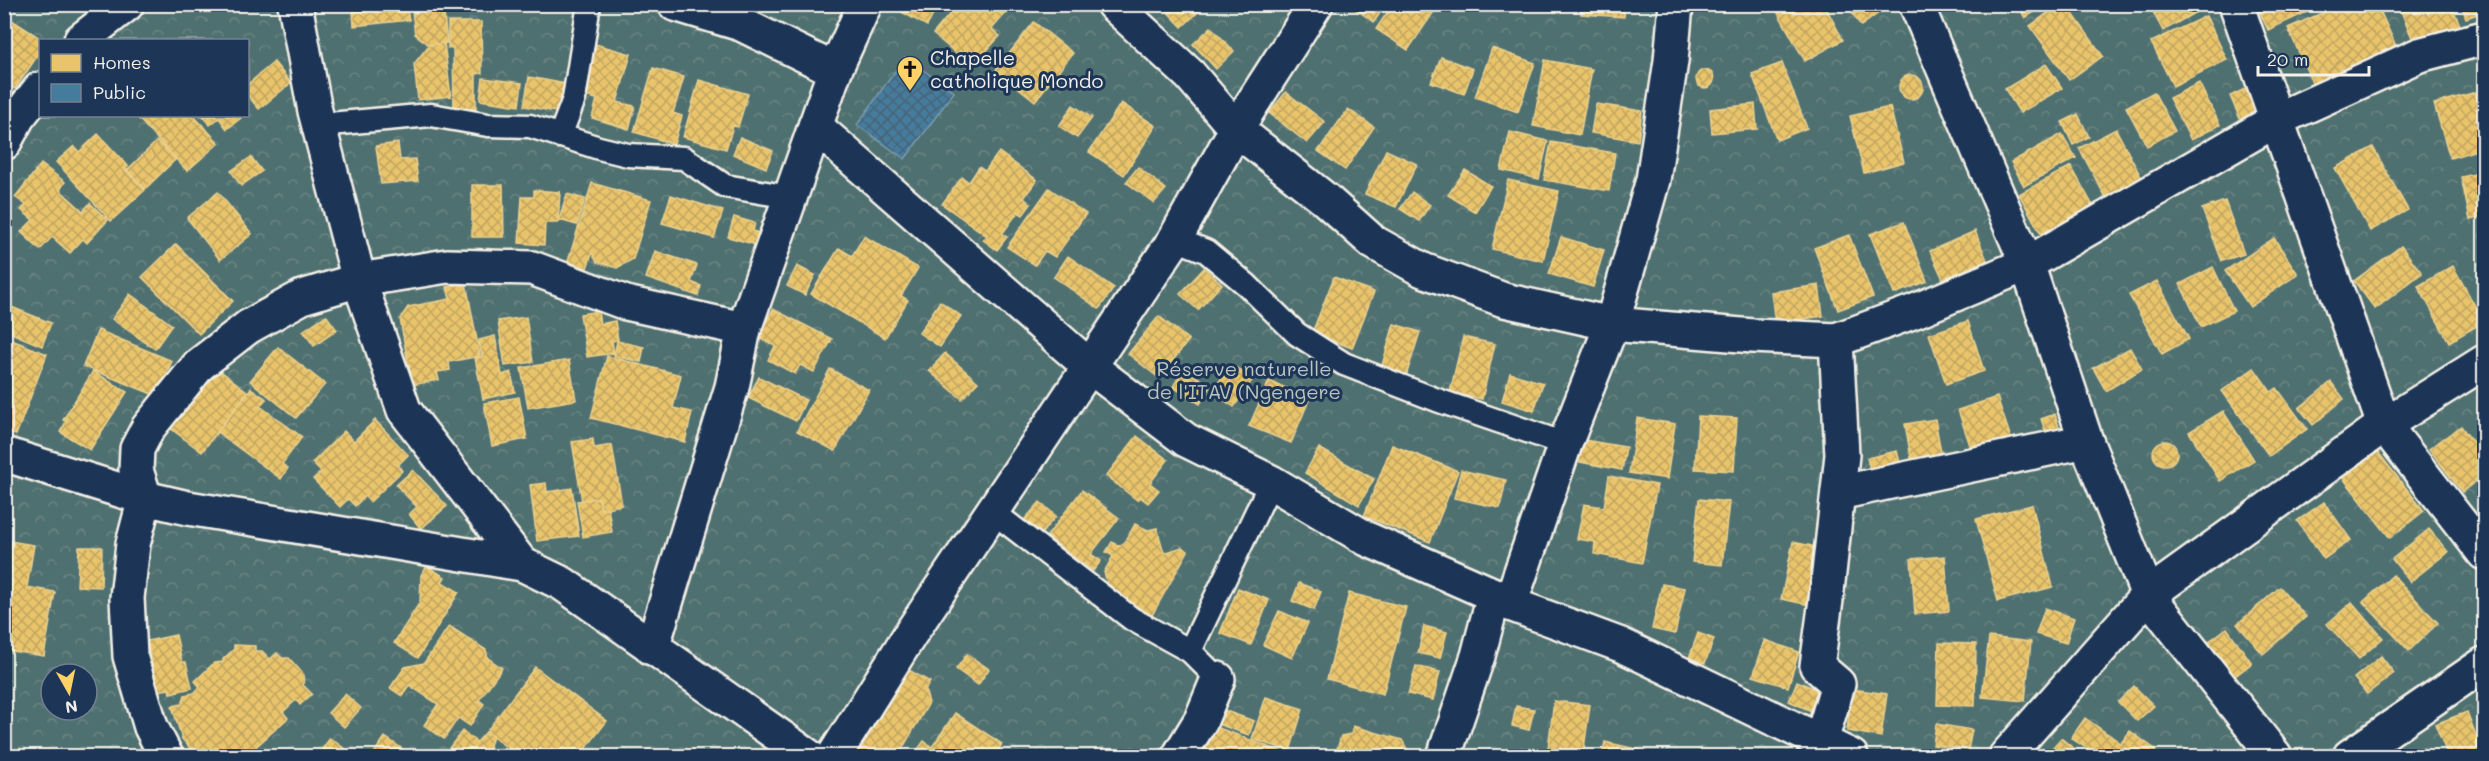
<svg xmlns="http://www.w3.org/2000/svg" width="2489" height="761" viewBox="0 0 2489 761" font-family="Mali,sans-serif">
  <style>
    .park { fill: url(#park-crowns); stroke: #a2b0ac; stroke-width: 1.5; fill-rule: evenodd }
    .homes { fill: url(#homes-cross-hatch); stroke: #ecd290; stroke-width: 1.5 }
    .public { fill: url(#public-cross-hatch); stroke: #7a9eb4; stroke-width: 1.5 }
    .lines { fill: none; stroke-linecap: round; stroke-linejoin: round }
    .lane-casing { stroke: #f4f1e8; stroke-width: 27 }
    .street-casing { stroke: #f4f1e8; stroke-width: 38 }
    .lane { stroke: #1d3557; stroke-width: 22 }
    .street { stroke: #1d3557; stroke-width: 33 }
    .labels { text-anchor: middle; stroke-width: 6; stroke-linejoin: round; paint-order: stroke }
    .poi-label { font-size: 20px; fill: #f4f1e8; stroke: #1d3557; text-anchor: start }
    .park-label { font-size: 20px; fill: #bbc4be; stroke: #1d3557 }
  </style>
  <defs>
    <pattern id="park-crowns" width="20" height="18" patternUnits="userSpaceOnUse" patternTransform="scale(1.5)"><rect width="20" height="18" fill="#50706f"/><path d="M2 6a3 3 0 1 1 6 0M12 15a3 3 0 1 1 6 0" fill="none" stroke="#6a8584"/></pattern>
    <pattern id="homes-cross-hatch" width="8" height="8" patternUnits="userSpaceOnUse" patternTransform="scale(1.5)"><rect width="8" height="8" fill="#e9c46a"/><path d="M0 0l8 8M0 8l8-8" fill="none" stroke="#c1a561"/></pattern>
    <pattern id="public-cross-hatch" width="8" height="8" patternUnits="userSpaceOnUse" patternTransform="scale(1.5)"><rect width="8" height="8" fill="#457b9d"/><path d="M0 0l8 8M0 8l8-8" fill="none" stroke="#476476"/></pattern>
  </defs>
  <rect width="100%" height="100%" fill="#294063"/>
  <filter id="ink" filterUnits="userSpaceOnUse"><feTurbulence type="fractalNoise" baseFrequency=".0167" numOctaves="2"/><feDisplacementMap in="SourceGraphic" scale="12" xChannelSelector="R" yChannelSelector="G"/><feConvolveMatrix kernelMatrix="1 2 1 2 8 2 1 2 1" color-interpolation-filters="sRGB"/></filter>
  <g filter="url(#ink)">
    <!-- park -->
    <path class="park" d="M5 5H2484V756H5ZM40 40H248V116H40ZM51 674H87V710H51Z"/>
    <!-- homes -->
    <g class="homes">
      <path d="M368 4H406L409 20 354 26 353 12 369 10Z"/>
      <path d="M411 4H443L447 43 429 45 415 34Z"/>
      <path d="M939 4 927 26 889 5V4Z"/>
      <path d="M958 4H1008L1011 7 992 29 1000 36 972 67 933 34Z"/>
      <path d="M1160 4H1207L1182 27Z"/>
      <path d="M1348 4H1386L1374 22Z"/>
      <path d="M1393 4H1427L1435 10 1408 50 1376 29Z"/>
      <path d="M1581 4H1625L1624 17 1581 14Z"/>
      <path d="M1776 4H1824L1843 40 1805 61 1774 6Z"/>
      <path d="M1846 4H1891L1861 26Z"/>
      <path d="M2017 4H2047L2025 18Z"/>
      <path d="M2060 4H2066L2103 56 2069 80 2030 26Z"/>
      <path d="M2149 4H2210L2163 31Z"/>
      <path d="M2256 4H2324L2268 30Z"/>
      <path d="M2342 4H2377L2397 48 2313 85 2288 28Z"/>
      <path d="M2398 4H2451L2460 25 2415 45Z"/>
      <path d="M2461 4H2484V12L2466 18Z"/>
      <path d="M4 15 43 40H40V52L15 89 4 82Z"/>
      <path d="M2206 16 2227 60 2173 86 2151 42Z"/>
      <path d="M448 22H481L482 73 476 74V109L454 108 453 48H448Z"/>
      <path d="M1034 22 1073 53 1035 101 996 70Z"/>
      <path d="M1211 27 1234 51 1216 69 1193 44Z"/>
      <path d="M444 43 451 96 418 100 414 64 429 45Z"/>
      <path d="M595 44 631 54 617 102 635 106 629 129 592 118 597 99 581 95Z"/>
      <path d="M1492 48 1535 63 1518 112 1475 97Z"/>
      <path d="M1441 57 1473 69 1464 94 1431 82Z"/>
      <path d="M1545 60 1592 69 1580 135 1533 126Z"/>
      <path d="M274 62 291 83 259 109 248 96V84Z"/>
      <path d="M1782 63 1807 128 1777 140 1752 74Z"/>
      <path d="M2046 64 2062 88 2020 113 2005 89Z"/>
      <path d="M653 68 684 77 673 113 682 116 674 144 634 132Z"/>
      <circle cx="1705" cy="79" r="9"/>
      <circle cx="1911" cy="87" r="12"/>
      <path d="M529 77 567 84 562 113 524 106Z"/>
      <path d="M483 78 522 83 519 106 480 100Z"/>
      <path d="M699 80 748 94 738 127 733 126 726 149 683 137Z"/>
      <path d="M2199 83 2220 125 2191 140 2169 98Z"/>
      <path d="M2249 87 2264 118 2244 128 2230 96Z"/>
      <path d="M1286 92 1325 122 1307 143 1269 113Z"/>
      <path d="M2154 92 2175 131 2147 146 2126 107Z"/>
      <path d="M2476 92 2484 120V148L2450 158 2434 104Z"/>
      <path d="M1121 103 1156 126 1124 175 1089 152Z"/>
      <path d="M1596 104 1642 111 1638 141 1591 133Z"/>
      <path d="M1755 104 1757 129 1712 133 1710 109Z"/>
      <path d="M1073 105 1092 118 1077 138 1059 126Z"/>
      <path d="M1890 107 1904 162 1864 173 1850 116Z"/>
      <path d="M1348 109 1374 127 1345 170 1318 151Z"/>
      <path d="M2078 114 2089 137 2073 145 2062 122Z"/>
      <path d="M136 116H194L219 143 187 171Z"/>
      <path d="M203 116H239L241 118 227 129 219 118 210 125Z"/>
      <path d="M2116 129 2142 179 2106 198 2079 148Z"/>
      <path d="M1510 132 1548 141 1539 179 1501 170Z"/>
      <path d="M98 134 128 166 125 169 145 190 111 221 56 162 74 146 79 152Z"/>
      <path d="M2062 134 2076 158 2024 186 2011 162Z"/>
      <path d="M740 137 773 151 766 168 733 154Z"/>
      <path d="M157 141 176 159 145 189 127 170Z"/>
      <path d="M1551 142 1615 153 1609 191 1544 180Z"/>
      <path d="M398 143 400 160 415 159 418 181 381 184 376 146Z"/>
      <path d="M2373 147 2408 210 2370 231 2335 168Z"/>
      <path d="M1386 150 1417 164 1396 207 1365 194Z"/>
      <path d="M999 152 1037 180 1024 198 1031 204 1023 215 1018 212 1002 234 1007 237 997 250 983 240 987 236 942 204 962 177 969 182 979 167 985 171Z"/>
      <path d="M251 157 262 171 241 186 231 171Z"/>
      <path d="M41 164 65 182 60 190 83 211 90 203 108 220 87 243 83 239 70 253 52 237 40 250 21 232 33 220 21 210 26 205 15 197Z"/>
      <path d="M2071 166 2093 206 2041 234 2019 194Z"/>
      <path d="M1138 167 1166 189 1154 203 1126 182Z"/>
      <path d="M1465 170 1491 186 1475 212 1448 195Z"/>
      <path d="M2484 172V217L2470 220 2461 177Z"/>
      <path d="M1508 180 1559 191 1543 261 1492 249Z"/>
      <path d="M592 183 651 200 633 259 617 268 597 262 592 253 587 268 568 261Z"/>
      <path d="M472 185H503L504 237H472Z"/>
      <path d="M1049 188 1086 214 1055 257 1045 251 1035 265 1007 247Z"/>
      <path d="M534 190 560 192 558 223H545L544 245 519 243 522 197H534Z"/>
      <path d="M218 192 252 234 220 260 187 218Z"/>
      <path d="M1412 192 1430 205 1419 221 1400 209Z"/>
      <path d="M567 194 585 199 577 225 559 220Z"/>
      <path d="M671 195 723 211 714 238 662 223Z"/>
      <path d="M2225 201 2244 254 2222 261 2202 209Z"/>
      <path d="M734 217 755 223 753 231 764 234 760 246 728 237Z"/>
      <path d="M1904 222 1927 281 1894 294 1870 234Z"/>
      <path d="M1975 231 1987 260 1943 279 1930 251Z"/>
      <path d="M1849 235 1873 297 1838 310 1814 248Z"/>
      <path d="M864 236 918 268 901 296 908 300 885 338 811 294 839 248 852 256Z"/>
      <path d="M1561 237 1604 250 1593 287 1549 274Z"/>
      <path d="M2274 238 2298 274 2250 307 2225 271Z"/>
      <path d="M176 244 233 301 199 334 142 277Z"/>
      <path d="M2401 246 2422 273 2375 309 2354 281Z"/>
      <path d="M655 251 697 265 691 282 701 286 698 296 646 278Z"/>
      <path d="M1068 256 1114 288 1099 309 1054 277Z"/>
      <path d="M797 266 815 275 805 295 787 286Z"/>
      <path d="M2453 266 2484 322 2449 342 2418 286Z"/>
      <path d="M2213 267 2234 311 2201 327 2180 284Z"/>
      <path d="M1204 268 1222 284 1198 310 1180 294Z"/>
      <path d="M1334 277 1374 292 1352 348 1312 333Z"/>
      <path d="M2157 281 2189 339 2162 354 2129 295Z"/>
      <path d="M466 283 480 356 449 362 450 370 437 372 439 380 412 385 400 319 408 307 450 299 447 287Z"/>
      <path d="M1819 285 1823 316 1775 323 1771 292Z"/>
      <path d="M130 294 172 325 155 349 112 319Z"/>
      <path d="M940 301 961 316 940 347 919 333Z"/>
      <path d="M4 304 51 323 42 346 4 330Z"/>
      <path d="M773 309 832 339 814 372 800 365 795 374 768 360 775 346 758 338Z"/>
      <path d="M598 311 600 324 615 321 618 340 612 341 614 353 587 357 580 314Z"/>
      <path d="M326 315 337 330 314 346 303 331Z"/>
      <path d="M1159 316 1189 340 1159 378 1128 354Z"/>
      <path d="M526 317 533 362 505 366 498 321Z"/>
      <path d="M1968 321 1984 371 1946 384 1929 334Z"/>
      <path d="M1394 324 1420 332 1406 376 1381 369Z"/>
      <path d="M98 330 172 361 157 396 83 366Z"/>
      <path d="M495 336 502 375 511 372 515 392 483 399 475 358 482 357 479 340Z"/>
      <path d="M4 337 47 354 16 435 4 431Z"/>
      <path d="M1463 337 1495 344 1482 399 1450 392Z"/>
      <path d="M617 341 644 347 641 362 614 356Z"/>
      <path d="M278 347 325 384 296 418 250 381Z"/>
      <path d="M2130 348 2142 369 2106 391 2093 368Z"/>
      <path d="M945 353 978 382 962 399 929 371Z"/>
      <path d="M607 356 681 375 673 408 692 412 685 442 591 418Z"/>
      <path d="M569 360 576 400 528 408 521 368Z"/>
      <path d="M1231 364 1253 379 1234 407 1212 392Z"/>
      <path d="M213 365 248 392 202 452 166 425Z"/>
      <path d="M2254 368 2271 392 2277 388 2307 429 2269 456 2222 391Z"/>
      <path d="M830 369 869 390 835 451 797 431Z"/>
      <path d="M1183 369 1211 385 1200 404 1173 387Z"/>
      <path d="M93 371 127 392 90 450 60 432 66 422 63 420Z"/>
      <path d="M1510 373 1543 383 1534 411 1502 401Z"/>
      <path d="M759 377 806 400 796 421 748 398Z"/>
      <path d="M1269 381 1310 398 1291 443 1249 426Z"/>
      <path d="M2331 382 2344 399 2313 425 2299 408Z"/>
      <path d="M251 388 266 399 260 406 302 437 282 464 288 468 281 479 217 432Z"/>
      <path d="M519 397 527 439 492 446 484 403Z"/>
      <path d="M1997 397 2014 447 1975 460 1958 410Z"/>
      <path d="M2223 411 2254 460 2220 481 2189 432Z"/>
      <path d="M2055 414 2062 438 2049 442 2041 419Z"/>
      <path d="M1698 416 1737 418 1734 471 1695 469Z"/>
      <path d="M1637 418 1675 424 1667 479 1629 473Z"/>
      <path d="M1935 419 1943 464 1913 469 1905 424Z"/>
      <path d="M375 420 408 455 398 465 402 471 370 502 365 496 355 506 348 499 340 507 313 479 321 472 312 463 344 431 354 441Z"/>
      <path d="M2461 426 2484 458V475L2462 492 2429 449Z"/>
      <path d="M1137 436 1168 460 1150 483 1159 490 1148 503 1140 497 1137 500 1106 476Z"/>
      <path d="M593 439 594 448 612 445 622 505 601 509 599 498 582 501 572 442Z"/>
      <path d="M1578 439 1626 447 1622 470 1574 461Z"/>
      <circle cx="2165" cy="453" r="12"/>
      <path d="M1392 445 1458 471 1430 542 1364 516Z"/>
      <path d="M1319 448 1374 479 1359 505 1305 473Z"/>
      <path d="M1897 451 1902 470 1872 477 1867 458Z"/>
      <path d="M2377 451 2424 511 2390 538 2343 478Z"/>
      <path d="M413 470 447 506 421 529 409 514 417 507 396 485Z"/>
      <path d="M1461 470 1506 480 1500 508 1454 498Z"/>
      <path d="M1609 476 1657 485 1642 563 1594 554 1595 542 1577 539 1584 504 1604 507Z"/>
      <path d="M546 483 547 492 572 488 579 536 537 541 530 485Z"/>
      <path d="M1082 490 1119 518 1091 554 1101 561 1093 571 1047 536Z"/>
      <path d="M599 498 601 509 608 508 612 532 583 537 577 501Z"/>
      <path d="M1699 499 1729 502 1722 565 1692 562Z"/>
      <path d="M1040 502 1056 516 1041 534 1025 519Z"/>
      <path d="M2324 502 2351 540 2324 559 2297 521Z"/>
      <path d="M2032 505 2053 587 1998 601 1976 519Z"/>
      <path d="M1135 524 1148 530 1157 528 1164 553 1182 547 1188 551 1151 617 1111 595 1104 572 1113 556 1106 552 1112 542 1119 546 1125 542Z"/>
      <path d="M2429 529 2448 552 2410 582 2392 559Z"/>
      <path d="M4 540 34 545 27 587 55 592 44 656 4 650Z"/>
      <path d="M1793 542 1826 549 1815 606 1781 599Z"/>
      <path d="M79 547H102L101 587 77 586Z"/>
      <path d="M1945 556 1949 611 1915 614 1911 559Z"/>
      <path d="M427 566 445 577 442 582 459 592 418 658 394 643 420 602 421 575Z"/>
      <path d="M2393 575 2438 623 2409 651 2363 602Z"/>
      <path d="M1299 583 1321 592 1314 610 1292 601Z"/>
      <path d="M1662 584 1685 588 1675 634 1652 629Z"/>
      <path d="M2280 587 2306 617 2263 654 2237 624Z"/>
      <path d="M1238 588 1269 600 1251 645 1220 633Z"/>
      <path d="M1349 593 1406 607 1383 694 1327 679Z"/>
      <path d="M2352 602 2383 638 2359 659 2327 624Z"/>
      <path d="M2045 608 2074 618 2066 643 2036 634Z"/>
      <path d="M1279 611 1308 623 1292 658 1263 645Z"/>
      <path d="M449 626 486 650 488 658 502 668 479 700 484 704 470 726 458 718 444 739 424 725 438 704 409 685 402 696 390 688 405 667 424 663Z"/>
      <path d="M1424 626 1447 632 1440 658 1418 653Z"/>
      <path d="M2227 628 2252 663 2234 677 2208 642Z"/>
      <path d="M1698 633 1714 639 1705 663 1689 658Z"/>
      <path d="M176 635 182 662H186L192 688 170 693 169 689 158 691 147 641Z"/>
      <path d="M1989 637 2031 642 2025 701 1982 697Z"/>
      <path d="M1765 640 1799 652 1788 687 1753 676Z"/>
      <path d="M1939 643 1976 644 1975 706 1937 705Z"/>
      <path d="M234 645 255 646V651H262L270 659 277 653 282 658H289L304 675 303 685 312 694 300 705 296 700 283 712 288 718 248 754 242 747 234 755 231 752 226 756H197L182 739 172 706 182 704 185 695 194 693 200 687 195 681 214 663 223 662V659L234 649Z"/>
      <path d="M967 654 989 669 978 685 956 669Z"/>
      <path d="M2381 656 2394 673 2367 694 2354 678Z"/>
      <path d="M900 665 930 682 925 690 929 703 901 751 890 756H848Z"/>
      <path d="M1416 666 1440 672 1433 700 1408 694Z"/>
      <path d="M535 667 607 721 580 756H519L486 732Z"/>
      <path d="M1797 681 1824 693 1816 713 1789 701Z"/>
      <path d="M2134 686 2154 706 2137 721 2118 702Z"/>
      <path d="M1852 689 1887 694 1881 737 1847 731Z"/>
      <path d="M345 694 361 708 344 727 328 713Z"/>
      <path d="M1266 697 1303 709 1290 751 1252 739Z"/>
      <path d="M1554 701 1590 705 1583 756H1547Z"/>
      <path d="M1516 706 1534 709 1529 730 1512 726Z"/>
      <path d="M1220 709 1254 721 1249 735 1215 723Z"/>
      <path d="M2467 712 2484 756H2448L2435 724Z"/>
      <path d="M955 713 1002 744 995 756H913L924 741 932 747Z"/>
      <path d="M2085 718 2121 743 2130 731 2156 750 2151 756H2098L2071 738Z"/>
      <path d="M1208 724 1293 756H1195Z"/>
      <path d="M1936 724 1972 730 1968 750 1933 745Z"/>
      <path d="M1353 726 1402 740 1407 749 1419 753 1418 756H1335L1341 736 1351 734Z"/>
      <path d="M462 731 477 742 486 732 493 737 488 751 496 756H443Z"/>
      <path d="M385 737 413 756H372Z"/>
      <path d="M330 738 355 756H307L312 751 318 755Z"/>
      <path d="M2061 738 2083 756H2045Z"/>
      <path d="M1605 742 1641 750 1640 756H1602Z"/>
    </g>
    <!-- public -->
    <path class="public" d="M905 57 954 92 905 159 857 125Z"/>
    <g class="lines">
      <!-- lane casing -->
      <g class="lane-casing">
        <g id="lane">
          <path d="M318 125 431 115 488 125 530 126 599 148 628 155 684 158 725 186 790 197"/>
          <path d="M560 136 574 99 589 4"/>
          <path d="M1175 239 1206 251 1247 285 1297 334 1344 364 1437 400 1565 444"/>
          <path d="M993 512 1132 619 1190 651 1218 679"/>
          <path d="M1190 651 1271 482"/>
        </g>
      </g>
      <!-- street casing -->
      <g class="street-casing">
        <g id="street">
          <path d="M295 4 315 111 359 280 404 410 522 564"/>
          <path d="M675 4 741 24 835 70"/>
          <path d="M1113 4 1190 75 1236 129 1326 200 1373 242 1423 270 1504 300 1612 324 1753 336 1836 340 1915 311 2027 264 2278 119 2419 55 2484 38"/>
          <path d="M1916 4 2027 264 2086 441 2148 595 2275 756"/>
          <path d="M2236 4 2384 425 2484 553"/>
          <path d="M81 40 127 4"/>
          <path d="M815 126 1089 366 1186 440 1271 482 1367 539 1494 595 1510 604 1621 645 1851 756"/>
          <path d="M4 143 18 117 40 89"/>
          <path d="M4 454 145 498 188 508 522 564 563 584 808 756"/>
          <path d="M1838 493 2086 441"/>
          <path d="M1510 604 1565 444 1612 324 1653 180 1671 61 1676 4"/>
          <path d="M652 648 732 387 744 329 835 70 865 4"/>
          <path d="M1821 741 1838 684 1817 666 1826 600 1842 455 1836 340"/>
          <path d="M166 756 151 727 130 656 127 598 133 544 145 498 136 470 137 449 148 428 199 365 248 327 302 297 359 280 447 266 532 268 626 303 744 329"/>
          <path d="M834 756 911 633 1175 239 1236 129 1316 4"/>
          <path d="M1179 756 1201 720 1218 679"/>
          <path d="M1444 756 1478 656 1494 595"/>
          <path d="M2006 756 2148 595 2384 425 2484 362"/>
          <path d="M2350 756 2484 664"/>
        </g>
      </g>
      <!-- lane -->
      <use href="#lane" class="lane"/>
      <!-- street -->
      <use href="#street" class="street"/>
    </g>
  </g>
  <!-- icons -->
  <defs>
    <g id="church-pin" transform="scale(1.35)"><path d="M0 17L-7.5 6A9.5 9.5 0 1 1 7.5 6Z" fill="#ffd166" stroke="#1d3557"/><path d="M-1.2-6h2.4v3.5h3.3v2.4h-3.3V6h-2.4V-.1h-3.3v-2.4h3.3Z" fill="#111"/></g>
  </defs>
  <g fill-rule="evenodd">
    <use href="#church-pin" x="910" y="69"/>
  </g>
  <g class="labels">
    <!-- poi labels -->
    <g class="poi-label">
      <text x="930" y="65">Chapelle<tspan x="930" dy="23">catholique Mondo</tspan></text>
    </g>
    <!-- park labels -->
    <g class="park-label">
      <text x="1244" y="376">Réserve naturelle<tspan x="1244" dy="23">de l'ITAV (Ngengere</tspan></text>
    </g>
  </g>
  <!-- margin -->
  <rect width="2489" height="761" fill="none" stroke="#1d3557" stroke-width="24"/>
  <rect x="12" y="12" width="2465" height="737" fill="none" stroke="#f4f1e8" stroke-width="2" filter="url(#ink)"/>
  <!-- legend -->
  <rect x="39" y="39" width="210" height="78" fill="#1d3557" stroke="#738091" stroke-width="1.5"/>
  <rect x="51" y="54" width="30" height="18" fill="#e9c46a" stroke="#738091" stroke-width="1.5"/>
  <text x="93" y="69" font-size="18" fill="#f4f1e8">Homes</text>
  <rect x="51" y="84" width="30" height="18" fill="#457b9d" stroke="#738091" stroke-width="1.5"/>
  <text x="93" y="99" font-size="18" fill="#f4f1e8">Public</text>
  <!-- north arrow -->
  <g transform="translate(69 692) rotate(171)"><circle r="28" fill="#1d3557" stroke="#738091" stroke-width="1.5"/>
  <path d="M0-4.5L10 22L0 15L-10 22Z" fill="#ffd166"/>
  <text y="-9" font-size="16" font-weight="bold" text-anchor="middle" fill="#f4f1e8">N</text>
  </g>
  <!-- scale -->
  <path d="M2258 66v9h111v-9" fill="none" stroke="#f4f1e8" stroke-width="3"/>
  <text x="2267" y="66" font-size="18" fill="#f4f1e8" stroke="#1d3557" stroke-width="4.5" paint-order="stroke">20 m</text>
</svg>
